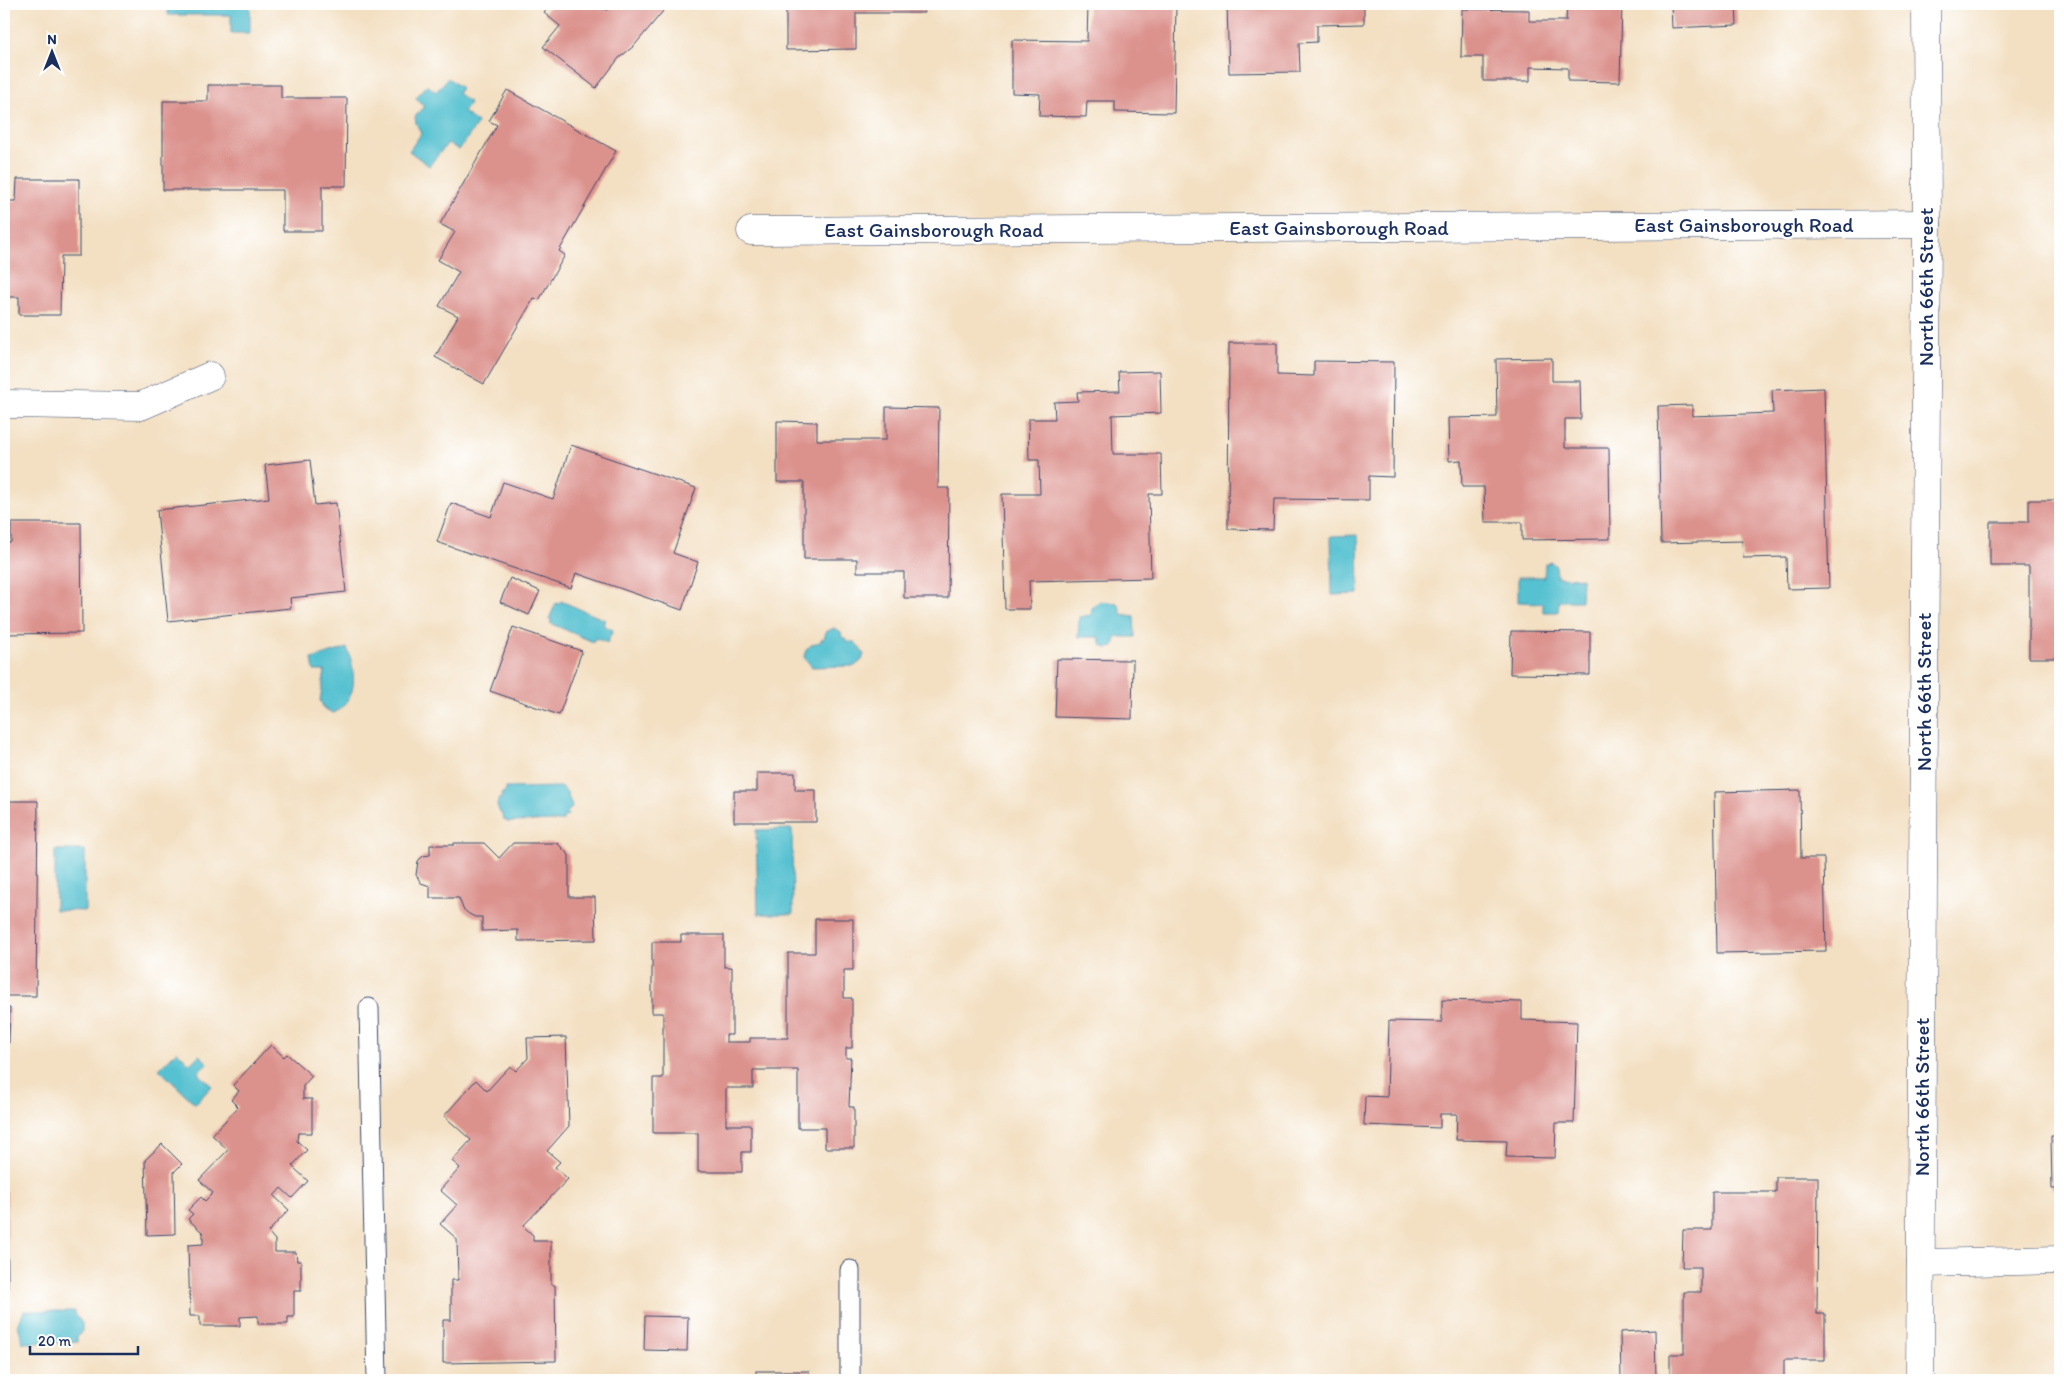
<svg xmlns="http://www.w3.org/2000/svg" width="2064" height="1384" viewBox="0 0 2064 1384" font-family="Itim,sans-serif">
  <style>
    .water { fill: #56c1d0; stroke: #387897 }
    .building { fill: #db918c }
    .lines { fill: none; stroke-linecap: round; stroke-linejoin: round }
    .service-casing { stroke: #3b496d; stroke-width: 21 }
    .minor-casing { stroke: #3b496d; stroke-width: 29 }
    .service { stroke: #fff; stroke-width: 19 }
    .minor { stroke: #fff; stroke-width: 28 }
    .labels { text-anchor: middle; stroke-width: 5; stroke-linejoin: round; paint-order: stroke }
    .street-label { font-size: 21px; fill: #1b2f5e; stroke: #fff }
  </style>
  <rect width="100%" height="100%" fill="#fff"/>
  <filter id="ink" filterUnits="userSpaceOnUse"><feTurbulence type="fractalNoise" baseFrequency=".02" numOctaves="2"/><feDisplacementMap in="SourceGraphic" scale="10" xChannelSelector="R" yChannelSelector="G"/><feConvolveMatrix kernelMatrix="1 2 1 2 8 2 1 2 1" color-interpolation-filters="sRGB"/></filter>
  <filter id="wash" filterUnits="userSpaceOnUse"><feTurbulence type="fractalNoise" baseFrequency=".0096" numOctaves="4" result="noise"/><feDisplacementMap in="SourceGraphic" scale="20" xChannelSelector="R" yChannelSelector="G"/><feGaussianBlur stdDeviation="1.12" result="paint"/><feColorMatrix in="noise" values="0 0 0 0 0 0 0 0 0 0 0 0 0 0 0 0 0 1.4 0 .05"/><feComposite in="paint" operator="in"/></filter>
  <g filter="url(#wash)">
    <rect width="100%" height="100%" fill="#f3dfc1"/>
    <!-- water -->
    <g class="water">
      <path d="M168 4H250V33H231V15H168Z"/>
      <path d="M448 78 461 88 458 93 470 103 463 112 478 123 459 150 448 143 429 166 409 151 421 134 416 123 415 117 424 106 416 98 427 85 436 92Z"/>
      <path d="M1358 535 1359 594 1332 595 1331 536Z"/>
      <path d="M1551 562 1556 566 1557 577 1582 578 1581 601H1559L1558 612H1543V603L1518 602V577H1544L1545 564Z"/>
      <path d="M561 601 605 620 603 625 613 630 607 643 595 638 593 642 550 623 552 620 549 619 556 603 559 604Z"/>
      <path d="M1100 601 1117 603 1120 608 1121 614 1134 616 1135 637H1116L1114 647 1107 648 1102 646 1099 637H1078L1079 617 1091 615 1092 608Z"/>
      <path d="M834 628 841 632 842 638H846V642H855L864 654 862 660 855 666 812 667 804 657C805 648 812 643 821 642V639H824L826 632Z"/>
      <path d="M347 648C356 670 359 700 334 713L324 709 320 700 325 671H314L312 659Z"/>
      <path d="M563 787V789L567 792C567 798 572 801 572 808L567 812 568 815 563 818V821L507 822 502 817V813H500L497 805 499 798H502V793L506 791V788Z"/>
      <path d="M792 829 793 914H758L756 830Z"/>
      <path d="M55 850H85V911L55 910Z"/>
      <path d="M177 1051 190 1064 199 1055 208 1063 198 1073 212 1086 195 1104 159 1069Z"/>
      <path d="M24 1311H75V1314L82 1323V1331L77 1337V1342L23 1343 18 1325Z"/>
    </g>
    <g id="blocks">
      <!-- building -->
      <g class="building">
        <path d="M551 4H592L598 8 608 10 609 4H669L634 46 619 58 596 88 543 47 560 26 544 13Z"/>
        <path d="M786 4H924V13H856V49L786 50Z"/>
        <path d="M1088 4H1176L1174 113 1115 112V101H1087L1086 117 1039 116 1040 94 1012 93V40L1087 41Z"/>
        <path d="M1227 4H1364V24L1317 25V42L1299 43 1300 72 1229 73Z"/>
        <path d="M1567 4H1622L1620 82 1568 81V68L1530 67V81H1483V57H1461L1462 9 1529 10V21H1566Z"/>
        <path d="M1671 4H1736L1737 25 1672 28Z"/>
        <path d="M208 85H281V98H347L346 186H322V231H283V190H163V101H208Z"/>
        <path d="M507 90 616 151 559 251 565 255 539 300 534 298 484 384 435 357 458 316 439 306 459 272 438 260 455 232 440 224 497 125 489 121Z"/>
        <path d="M17 179H79V256H61L60 315H19V297H4V201H16Z"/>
        <path d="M1229 343H1277V375L1314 376V361L1394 362 1393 477 1369 476V500L1274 499 1273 530 1228 529Z"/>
        <path d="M1552 358V381H1580L1581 419H1565V448H1609L1610 539 1522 540V522H1485L1484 487H1462L1461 460 1449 461 1448 418 1497 417 1496 359Z"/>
        <path d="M1160 371 1161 413 1112 415 1113 454H1161L1162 494H1149L1151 578 1029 581 1030 609H1005L1002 494H1040L1039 460H1029L1028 419H1055L1054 402 1078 401 1077 392 1120 391 1119 372Z"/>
        <path d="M1824 388 1829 588 1787 589 1786 557 1743 558 1742 541 1661 543 1658 406 1692 405V416L1773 413 1772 390Z"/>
        <path d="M886 407 939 408 938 488H949L948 598H904V572H857V559H804V482H777V421L817 422V440H886Z"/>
        <path d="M571 445 696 488 673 553 698 562 682 610 576 573 571 588 437 542 451 503 491 517 503 482 553 499Z"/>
        <path d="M310 460 315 505 336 503 346 592 290 598 291 608 168 621 157 510 269 498 265 465Z"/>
        <path d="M2029 500H2060V658H2029V566H1990V522H2029Z"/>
        <path d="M11 523H81L82 633 4 634V543L11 542Z"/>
        <path d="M510 578 540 591 529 615 500 602Z"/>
        <path d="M513 627 582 651 559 715 490 691Z"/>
        <path d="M1511 631 1590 632V675L1510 674Z"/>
        <path d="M1057 659 1133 660 1132 719 1055 717Z"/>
        <path d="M757 773H795V790H816V822H734V791H757Z"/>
        <path d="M1800 790 1801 858H1824L1826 951 1717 953 1714 792Z"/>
        <path d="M4 801H38L36 996H4Z"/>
        <path d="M454 843H484L499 858 513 843H557L569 855V897H595L596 940 518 941V930L482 931V917H475L469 914 463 909 459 898H430V886L421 883 416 875 418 861 423 856 430 855V845H454Z"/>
        <path d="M815 919H853V970H844V998H852V1048H846V1058H851L849 1107H854V1148H825V1128H798V1070H753V1088H726V1125H751V1152H742V1172H698V1133H653V1078H663V1013H652V942H681V935H724V967H732V1035H726V1042H750V1038H788V953H815Z"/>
        <path d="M1442 1000 1522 1002V1020L1577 1022 1574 1123H1556L1555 1158 1506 1157 1507 1141 1456 1140 1457 1114H1440V1128L1364 1125 1365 1096 1387 1097 1389 1021 1442 1022Z"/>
        <path d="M4 1008H10L9 1043H4Z"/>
        <path d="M566 1037 569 1126 547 1151 560 1162 555 1167 568 1179 523 1226 533 1235V1241H551V1285H555L556 1361 443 1363V1320H451V1280H458L457 1239 440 1224 457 1205 440 1190 460 1168 452 1161 471 1140 444 1116 476 1080 487 1091 510 1066 516 1071 528 1058 527 1038Z"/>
        <path d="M271 1045 284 1057 287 1054 312 1076 303 1086V1099H312V1133H298L297 1141 307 1150 292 1166 308 1181 292 1198 281 1188 274 1196 289 1210 268 1232 275 1240V1252H296L297 1261H301V1291H294V1317H288V1324H258V1316L240 1317V1326H200V1316H190L188 1245 203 1244V1233L188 1219 193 1214 188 1210 201 1197 205 1201 213 1193 199 1180 228 1150 212 1135 238 1107 231 1100 239 1091 233 1085Z"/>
        <path d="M2051 1136H2060V1189H2052Z"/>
        <path d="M162 1144 182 1164 174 1172 175 1234 147 1235 145 1160Z"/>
        <path d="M1776 1177H1818L1817 1314H1825V1360H1784V1380H1670V1354H1684V1292H1701V1267H1682L1683 1230H1712V1192H1776Z"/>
        <path d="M4 1191H7L8 1288H4Z"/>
        <path d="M645 1316 688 1317 687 1351 644 1350Z"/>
        <path d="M1655 1330 1656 1380H1621L1620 1332Z"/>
        <rect x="756" y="1371" width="53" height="9"/>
      </g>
    </g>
  </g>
  <g filter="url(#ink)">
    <use href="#blocks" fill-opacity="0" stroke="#3b496d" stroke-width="1"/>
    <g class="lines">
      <!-- service casing -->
      <g class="service-casing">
        <g id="service">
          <path d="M369 1008 377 1380"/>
          <path d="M850 1380V1270"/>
        </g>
      </g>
      <!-- minor casing -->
      <g class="minor-casing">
        <g id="minor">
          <path d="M751 231 1927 224"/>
          <path d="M4 404 141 406 210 376"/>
          <path d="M1921 1263 2060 1260"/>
          <path d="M1920 1380 1927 224 1926 4"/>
        </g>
      </g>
      <!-- service -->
      <use href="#service" class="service"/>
      <!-- minor -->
      <use href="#minor" class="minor"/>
    </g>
  </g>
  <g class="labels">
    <!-- street labels -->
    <g class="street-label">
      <text x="1744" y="232">East Gainsborough Road</text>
      <text x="1339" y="235">East Gainsborough Road</text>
      <text x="934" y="237">East Gainsborough Road</text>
      <text transform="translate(1926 287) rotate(-90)" y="7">North 66th Street</text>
      <text transform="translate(1924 692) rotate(-90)" y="7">North 66th Street</text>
      <text transform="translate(1922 1097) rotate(-90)" y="7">North 66th Street</text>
    </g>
  </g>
  <!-- margin -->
  <rect width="2064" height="1384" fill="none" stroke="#fff" stroke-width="20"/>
  <!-- north arrow -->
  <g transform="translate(52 52)" stroke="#ffffff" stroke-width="4" paint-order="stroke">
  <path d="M0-4L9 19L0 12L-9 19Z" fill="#1b2f5e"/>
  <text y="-8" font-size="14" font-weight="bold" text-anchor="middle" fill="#1b2f5e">N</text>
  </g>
  <!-- scale -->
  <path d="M30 1346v8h108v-8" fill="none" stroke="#1b2f5e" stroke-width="2.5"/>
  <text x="38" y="1346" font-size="15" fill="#1b2f5e" stroke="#ffffff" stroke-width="4" paint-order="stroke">20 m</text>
</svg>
